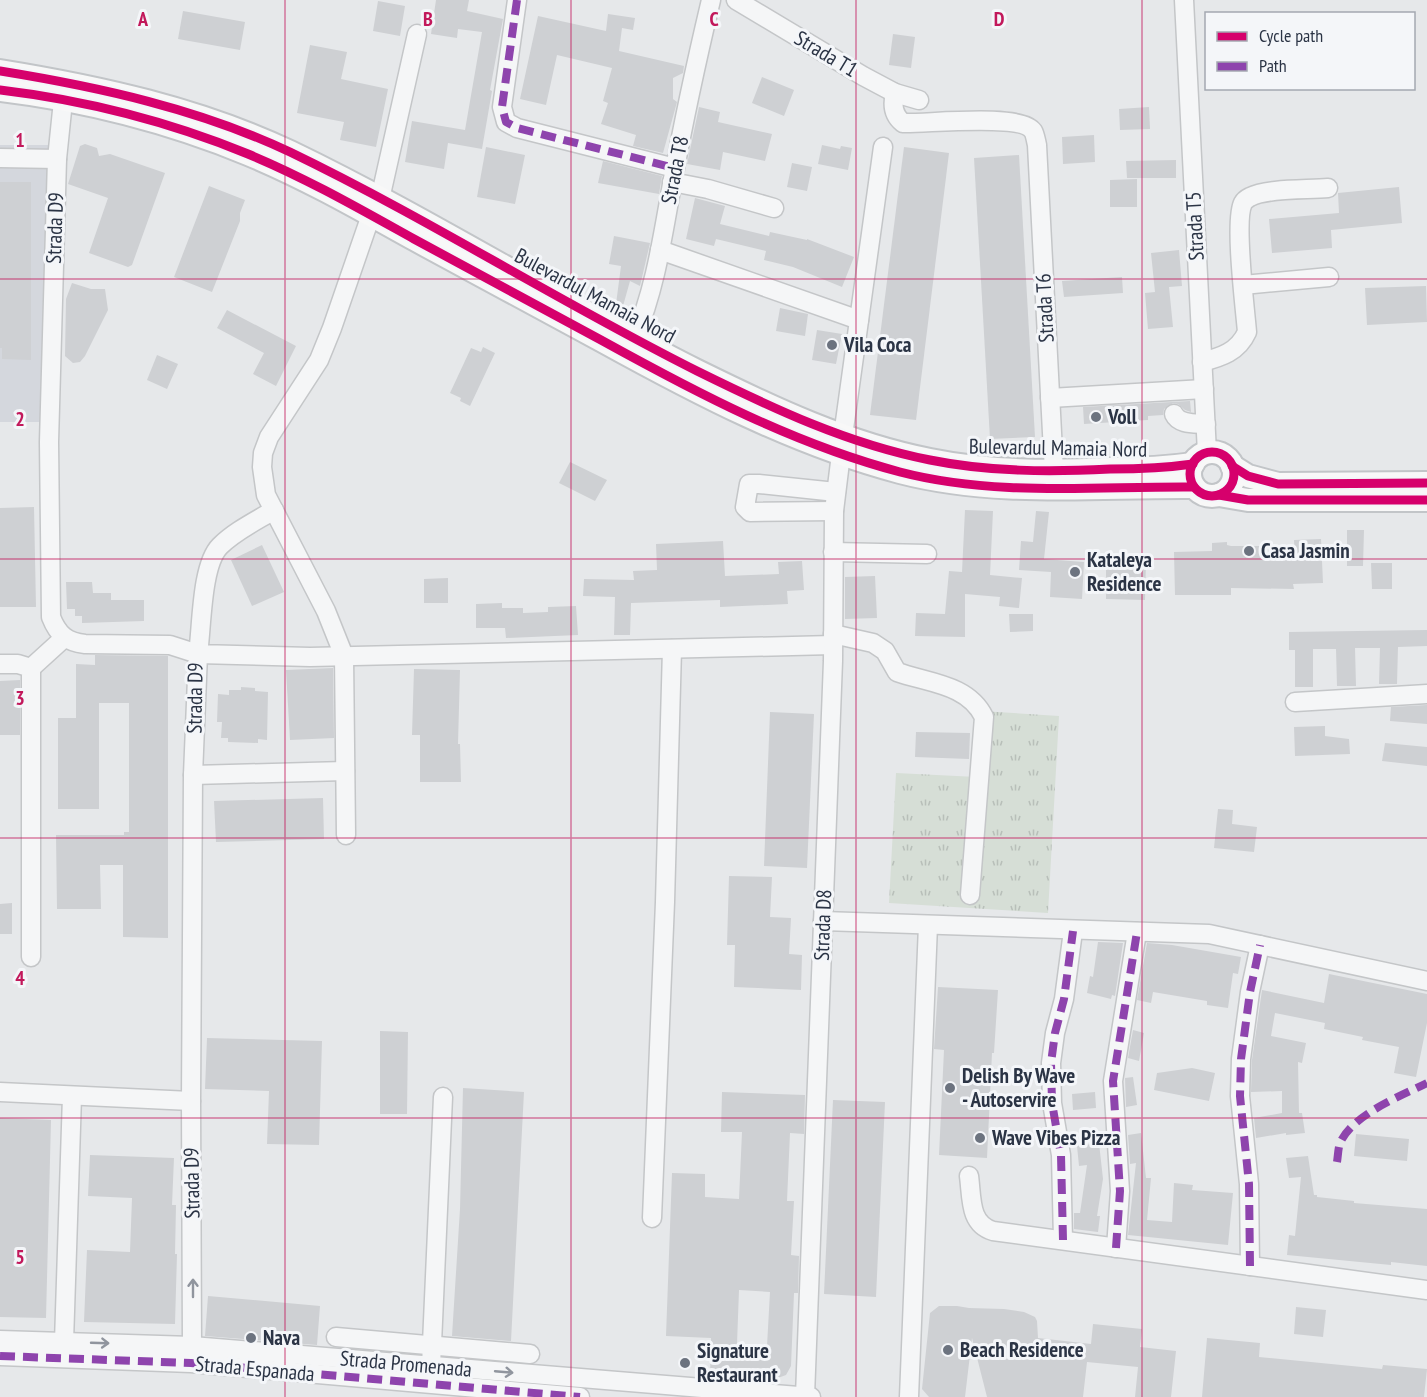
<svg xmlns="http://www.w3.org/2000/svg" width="1427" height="1397" viewBox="0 0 1427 1397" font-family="'PT Sans Narrow',sans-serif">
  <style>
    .built { fill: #d4d7dd }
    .park { fill: url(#park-tufts) }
    .building { fill: #ced0d3; fill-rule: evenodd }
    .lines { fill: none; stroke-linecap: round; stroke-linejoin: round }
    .minor-casing { stroke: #c4c6c8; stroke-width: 21 }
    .major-casing { stroke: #c2c5c8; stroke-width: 26 }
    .minor { stroke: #f5f6f7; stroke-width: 18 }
    .major { stroke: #f8f8f8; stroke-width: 22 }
    .quiet { stroke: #8e44ad; stroke-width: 8; stroke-dasharray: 15 8; stroke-linecap: butt }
    .cycleway-casing { stroke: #f4f6f9; stroke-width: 13 }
    .cycleway { stroke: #d6006c; stroke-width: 9 }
    .oneway { stroke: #90959e }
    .grid { fill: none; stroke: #c2185b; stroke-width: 1.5; stroke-opacity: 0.55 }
    .poi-dot { fill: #6c737f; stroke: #f4f6f9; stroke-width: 2 }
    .labels { text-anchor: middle; stroke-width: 6; stroke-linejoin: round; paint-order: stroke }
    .street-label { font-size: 21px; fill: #2b3445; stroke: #f4f6f9 }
    .poi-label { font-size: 21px; font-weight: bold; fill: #2b3445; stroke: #f4f6f9; text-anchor: start }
    .grid-label { font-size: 20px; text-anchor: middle; font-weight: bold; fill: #c2185b; stroke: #f4f6f9; stroke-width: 6; stroke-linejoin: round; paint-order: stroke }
  </style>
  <defs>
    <pattern id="park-tufts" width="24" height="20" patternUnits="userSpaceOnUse" patternTransform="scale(1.5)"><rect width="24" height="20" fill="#d6ded6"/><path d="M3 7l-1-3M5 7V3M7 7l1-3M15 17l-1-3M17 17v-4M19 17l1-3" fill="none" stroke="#b8bfb9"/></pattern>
  </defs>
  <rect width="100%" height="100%" fill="#e6e8ea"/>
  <!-- built -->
  <path class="built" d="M0 145H50L47 422H0Z"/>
  <!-- park -->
  <path class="park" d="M981 711 1059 716 1048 913 889 903 896 773 977 777Z"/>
  <!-- building -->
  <g class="building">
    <path d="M436 0H469L467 11 503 19 490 90 492 91 482 149 448 143 444 169 405 162 412 121 465 130 482 32 458 29 457 38 431 34Z"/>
    <path d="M378 1 405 6 400 36 373 31Z"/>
    <path d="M183 11 245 22 240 50 178 39Z"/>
    <path d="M608 14 635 18 633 30 622 28 619 51 684 66 683 73 673 78V99L677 102 663 153 633 146 636 135 601 124 608 103 603 101 612 68 557 55 546 105 520 99 538 16 606 31Z"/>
    <path d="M893 34 915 37 911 68 889 65Z"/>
    <path d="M310 45 347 52 341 79 388 89 376 147 340 140 344 122 297 113Z"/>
    <path d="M762 77 794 90 784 116 752 103Z"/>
    <path d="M699 107 720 112 718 122 772 134 765 161 723 152 720 170 687 164Z"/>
    <path d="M1149 107 1150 129 1120 130 1119 109Z"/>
    <path d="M1094 135 1095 162 1063 164 1062 137Z"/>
    <path d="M85 144 97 148 99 156 110 154 165 173 132 265 128 267 89 253 108 198 68 184 80 146Z"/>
    <path d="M822 145 840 149 841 146 852 148 848 170 818 164Z"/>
    <path d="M486 147 525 155 515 204 477 197Z"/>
    <path d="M904 147 949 153 916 420 870 415Z"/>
    <path d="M1019 155 1035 437 990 439 974 158Z"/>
    <path d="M1176 160V178H1127L1126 161Z"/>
    <path d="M603 161 662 176 659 194 598 183Z"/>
    <path d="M792 163 812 167 807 191 787 187Z"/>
    <path d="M1137 179V207H1110V180Z"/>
    <path d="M0 182H31V360L2 359V348H0Z"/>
    <path d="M209 186 245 200 240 213V221L212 292 174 277Z"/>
    <path d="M1399 187 1402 223 1331 230 1332 248 1272 253 1269 219 1339 213 1338 193Z"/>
    <path d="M695 198 725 206 720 224 769 236 770 232 807 240V239L854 257 842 287 793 267 764 260 766 251 716 239 714 246 686 239Z"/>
    <path d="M614 236 650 243 640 286 630 281 623 306 616 304 621 266 609 264Z"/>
    <path d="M1179 250 1182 286 1169 287 1173 327 1148 329 1145 293 1155 292 1151 253Z"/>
    <path d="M1122 277 1123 293 1064 297 1062 281Z"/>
    <path d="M72 283 91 289H105L108 310 85 356 80 362 73 363 65 356 66 299Z"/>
    <path d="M1426 286 1427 322 1367 325 1365 288Z"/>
    <path d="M780 308 808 314 805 336 776 331Z"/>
    <path d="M227 310 296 346 276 386 253 374 264 353 217 328Z"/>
    <path d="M817 330 842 334 836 364 812 360Z"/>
    <path d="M483 347 495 353 470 406 460 401 461 398 450 393 471 348 481 352Z"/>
    <path d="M157 355 178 364 167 389 147 380Z"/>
    <path d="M1190 401 1191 412 1185 410 1178 404 1173 403 1164 409 1163 415 1148 416V420L1084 424 1083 407Z"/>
    <path d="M570 462 607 480 595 501 559 483Z"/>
    <path d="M34 507 36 607H0V508Z"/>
    <path d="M965 510 993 511 990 575 1022 578 1019 608 999 606 1000 597 965 594V637L915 636 916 613 945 614 949 571 962 572Z"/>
    <path d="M1036 511 1049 512 1044 559 1084 562 1082 599 1050 597 1051 572 1019 570 1021 541 1033 542Z"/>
    <path d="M1347 530H1364L1363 566H1347Z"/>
    <path d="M1321 539 1323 583 1293 584 1294 589 1231 588V595H1175L1174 552 1212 551V543L1227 542V545L1231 546H1263V559H1295L1294 540Z"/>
    <path d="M723 541 725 576 779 574 778 562 802 561 804 590 787 591 788 604 720 607V600L631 603 630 635H614L615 597 583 596 584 579 634 580 633 571 657 570 656 544Z"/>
    <path d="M262 545 284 592 252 606 231 560Z"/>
    <path d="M1106 559 1146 560 1145 600 1106 599Z"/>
    <path d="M1371 563H1392V589H1372Z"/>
    <path d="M875 576 877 618 845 619V577Z"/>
    <path d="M448 578V603H424V579Z"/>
    <path d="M66 582H92L93 593H111V600H144V621L82 623V616H75V609H67Z"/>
    <path d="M502 603V608H523V613L548 612V607L576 606 578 635 506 638 505 628H476V604Z"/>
    <path d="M1009 614H1033V631L1010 632Z"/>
    <path d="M1427 630V646L1398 647 1397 684H1379L1380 648H1355L1356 686H1337L1336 649H1313V687H1295V650H1289V632Z"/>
    <path d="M95 655 168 656V938L123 937V865H100L101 909H57L56 835H124V832H129V703H99V809H58V718H76V664L95 665Z"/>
    <path d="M333 668 334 738 290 740 286 670Z"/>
    <path d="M414 669 460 670 458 744H460L461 782H420V735H412Z"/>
    <path d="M20 680V735H0V681Z"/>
    <path d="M241 687 255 688V691L268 692 267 740 258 739V743L228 742V738H221L222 722H217L218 694 229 695V690H241Z"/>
    <path d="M1427 705V724L1390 721 1391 707Z"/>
    <path d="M770 712 814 714 807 868 764 866Z"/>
    <path d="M1325 726V736L1349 739 1350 754 1295 756 1294 727Z"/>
    <path d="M916 732 970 733 969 759 915 757Z"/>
    <path d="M1385 743 1427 747V766L1382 761Z"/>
    <path d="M323 798 324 839 216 842 214 801Z"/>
    <path d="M1218 809 1233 810 1232 824 1257 827 1254 852 1214 848Z"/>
    <path d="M729 876 772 877 770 917 791 918 789 954 802 955 801 990 734 987 735 945H727Z"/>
    <path d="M12 903V934H0V904Z"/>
    <path d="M1098 942 1123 943 1115 996 1112 995 1111 999 1087 993 1090 976 1093 977Z"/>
    <path d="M1147 943 1172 945 1241 957 1238 974 1233 973 1228 1008 1207 1005V1001L1153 992 1151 1003 1137 1000Z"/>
    <path d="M1329 974 1427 994V1023L1416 1077 1394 1073 1399 1047 1362 1040 1363 1037 1324 1029 1325 1023 1275 1013 1271 1036 1306 1043 1302 1063 1298 1062 1299 1113H1302L1305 1133 1286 1135V1133L1256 1138 1254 1118 1282 1113V1091L1251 1092 1252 1060 1262 990 1324 1003Z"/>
    <path d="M938 987 998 990 994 1053H992L987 1158 939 1155 944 1050 934 1049Z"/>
    <path d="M1133 1030 1144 1033 1139 1061 1128 1058Z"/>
    <path d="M380 1031 408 1032 407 1114H380Z"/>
    <path d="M207 1038 322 1041 319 1145 267 1144 269 1091 205 1089Z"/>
    <path d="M1192 1068 1215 1073 1209 1101 1154 1090 1157 1073Z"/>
    <path d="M1133 1077 1137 1105 1126 1107 1125 1078Z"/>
    <path d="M463 1088 524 1092 511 1341 452 1336 460 1209Z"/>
    <path d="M722 1092 805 1095 804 1134 790 1133 787 1201H794L791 1255 799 1256 798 1293H794L791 1366 786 1375 775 1379 710 1377 711 1338 666 1336 672 1173 705 1174V1197L739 1199 742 1132H721ZM739 1290 770 1292 767 1346 737 1344Z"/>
    <path d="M1095 1092 1096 1108 1073 1110 1072 1094Z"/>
    <path d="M833 1100 885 1102 876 1297 824 1294Z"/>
    <path d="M0 1118 51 1120 46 1318 0 1317Z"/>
    <path d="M1141 1133 1146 1178H1151L1147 1220 1172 1222 1174 1183 1193 1185 1192 1190 1233 1193 1228 1245 1128 1235 1136 1163 1130 1164 1128 1135Z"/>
    <path d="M1356 1134 1409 1139 1407 1161 1354 1156Z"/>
    <path d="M1099 1143 1103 1179 1097 1216H1100L1098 1232 1074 1229V1213H1080L1087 1165 1079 1166 1077 1146Z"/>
    <path d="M90 1155 174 1158 172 1205H176L175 1254H177L175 1324 84 1322 87 1250 130 1252 132 1198 88 1196Z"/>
    <path d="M1308 1156 1314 1195H1317V1197L1354 1201V1203L1427 1209V1266L1391 1262V1265L1287 1255 1289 1235 1295 1236 1301 1177 1289 1178 1286 1158Z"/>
    <path d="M208 1296 320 1306 317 1345 205 1336Z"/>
    <path d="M939 1306H957L969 1308 1004 1309 1024 1312 1035 1317 1037 1321 1038 1338 1091 1344 1093 1324 1142 1329 1140 1347 1176 1351 1171 1397H1135L1138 1367 1087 1362 1083 1397H987L972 1338 965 1397H929L922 1389 930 1313Z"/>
    <path d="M1296 1307 1326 1310 1323 1337 1294 1334Z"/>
    <path d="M1207 1338 1260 1343 1259 1357 1382 1369 1383 1365 1427 1369 1424 1397H1202Z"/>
  </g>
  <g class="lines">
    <!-- minor casing -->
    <g class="minor-casing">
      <g id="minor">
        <path d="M517 0 502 107 506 122 517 128 675 168"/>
        <path d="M736 0 863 76 895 93 919 100"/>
        <path d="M1184 0 1207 453"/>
        <path d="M895 93C892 105 893 115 903 123 926 124 1021 113 1033 131 1035 134 1036 141 1037 145L1054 471"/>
        <path d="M63 101 57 159 49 442 51 617C58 635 67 642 85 644L170 645 198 654 193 775 191 1101 192 1346"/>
        <path d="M0 158 57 159"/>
        <path d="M672 182 708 189 774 208"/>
        <path d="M380 199 417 34"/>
        <path d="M660 250 859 320"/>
        <path d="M1243 285 1329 277"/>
        <path d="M634 339C656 288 663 233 673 179 684 119 697 59 711 0"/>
        <path d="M1202 362C1221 357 1238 352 1247 332 1245 308 1234 220 1243 203 1244 201 1248 198 1250 197 1267 188 1308 190 1328 188"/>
        <path d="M1050 398 1204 389"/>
        <path d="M1174 414C1179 425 1195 423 1206 424"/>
        <path d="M843 436 883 147"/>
        <path d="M274 510C256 521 235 531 220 546 201 565 202 627 198 654L310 657 833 645"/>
        <path d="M834 511 750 512 745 507 749 484H759L836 492"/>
        <path d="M833 552 927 554"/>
        <path d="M833 634 873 643 885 651 897 672C928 683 968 684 984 717L970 895"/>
        <path d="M0 664H18L31 668V957"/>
        <path d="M31 668 64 638"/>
        <path d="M1295 702 1427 694"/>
        <path d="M193 775 345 771"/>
        <path d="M346 835 344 656 326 611 266 495 262 467 263 453 269 437 319 360 332 328 371 215"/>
        <path d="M823 921 1209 934 1427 981"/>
        <path d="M0 1092 191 1101"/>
        <path d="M969 1176C972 1198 969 1224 993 1231L1427 1290"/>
        <path d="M652 1218 665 902 672 649"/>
        <path d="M1063 1240 1061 1155 1052 1103 1051 1063 1055 1033 1064 999 1073 931"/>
        <path d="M1116 1248 1120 1191 1113 1081 1137 932"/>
        <path d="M1250 1266 1249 1184 1240 1096 1241 1059 1250 992 1260 945"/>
        <path d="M336 1337 530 1354"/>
        <path d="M0 1340 192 1346 811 1397"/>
        <path d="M64 1342 72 1096"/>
        <path d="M0 1356 191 1363 580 1397"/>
        <path d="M431 1366 443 1097"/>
        <path d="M805 1396 833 661 834 511 841 454"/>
        <path d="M909 1397 928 925"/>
      </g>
    </g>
    <!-- major casing -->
    <g class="major-casing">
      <g id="major">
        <path d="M0 71C99 87 199 109 290 152 429 219 559 302 697 371 772 408 848 444 930 460 989 472 1050 472 1110 469 1138 469 1165 468 1193 464"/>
        <path d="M0 90C84 100 170 122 248 154 306 178 360 209 414 239 476 273 539 306 601 340 697 393 794 444 900 472 996 497 1096 486 1194 487"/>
        <circle cx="1212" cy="474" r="22"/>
        <path d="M1232 466 1248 476 1278 484 1427 483"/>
        <path d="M1219 495 1248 500H1427"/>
      </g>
    </g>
    <!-- minor -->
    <use href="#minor" class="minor"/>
    <!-- major -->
    <use href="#major" class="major"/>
    <!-- quiet -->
    <g class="quiet">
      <path d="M517 0 502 107 506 122 517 128 675 168"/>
      <path d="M1337 1162C1338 1156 1338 1149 1340 1143 1353 1114 1401 1096 1427 1083"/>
      <path d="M1063 1240 1061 1155 1052 1103 1051 1063 1055 1033 1064 999 1073 931"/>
      <path d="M1116 1248 1120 1191 1113 1081 1137 932"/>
      <path d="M1250 1266 1249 1184 1240 1096 1241 1059 1250 992 1260 945"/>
      <path d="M0 1356 191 1363 580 1397"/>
    </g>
    <!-- cycleway casing -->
    <g class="cycleway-casing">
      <g id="cycleway">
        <path d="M0 71C99 87 199 109 290 152 429 219 559 302 697 371 772 408 848 444 930 460 989 472 1050 472 1110 469 1138 469 1165 468 1193 464"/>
        <path d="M0 90C84 100 170 122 248 154 306 178 360 209 414 239 476 273 539 306 601 340 697 393 794 444 900 472 996 497 1096 486 1194 487"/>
        <circle cx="1212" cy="474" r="22"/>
        <path d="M1232 466 1248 476 1278 484 1427 483"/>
        <path d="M1219 495 1248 500H1427"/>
      </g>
    </g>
    <!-- cycleway -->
    <use href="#cycleway" class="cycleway"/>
  </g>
  <!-- one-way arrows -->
  <defs><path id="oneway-shaft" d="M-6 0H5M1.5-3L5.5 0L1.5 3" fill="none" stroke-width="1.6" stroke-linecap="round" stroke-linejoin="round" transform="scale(1.5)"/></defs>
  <g class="oneway">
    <use href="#oneway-shaft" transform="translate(193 1288) rotate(-90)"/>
    <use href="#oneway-shaft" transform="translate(100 1343) rotate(2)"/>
    <use href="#oneway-shaft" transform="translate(504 1372) rotate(5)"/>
  </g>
  <!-- grid -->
  <path class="grid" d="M285 0V1397M571 0V1397M856 0V1397M1142 0V1397M0 279H1427M0 559H1427M0 838H1427M0 1118H1427"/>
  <!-- markers -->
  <g class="poi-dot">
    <circle cx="832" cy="345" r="6"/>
    <circle cx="1096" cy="417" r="6"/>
    <circle cx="1249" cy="551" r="6"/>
    <circle cx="1075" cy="572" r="6"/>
    <circle cx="950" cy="1088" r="6"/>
    <circle cx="980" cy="1138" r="6"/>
    <circle cx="251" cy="1338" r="6"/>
    <circle cx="948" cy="1350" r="6"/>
    <circle cx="685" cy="1363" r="6"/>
  </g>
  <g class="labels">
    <!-- street labels -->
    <g class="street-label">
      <text transform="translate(826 54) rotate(31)" y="7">Strada T1</text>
      <text transform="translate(675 170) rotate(-79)" y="7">Strada T8</text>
      <text transform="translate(1195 226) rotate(-93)" y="7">Strada T5</text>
      <text transform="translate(55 228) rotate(-88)" y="7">Strada D9</text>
      <text transform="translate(595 296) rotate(28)" y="7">Bulevardul Mamaia Nord</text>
      <text transform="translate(1045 308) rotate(-93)" y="7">Strada T6</text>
      <text transform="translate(1058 448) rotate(1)" y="7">Bulevardul Mamaia Nord</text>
      <text transform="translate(195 698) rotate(-89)" y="7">Strada D9</text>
      <text transform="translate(823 925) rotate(-88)" y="7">Strada D8</text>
      <text transform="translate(192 1183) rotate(-91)" y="7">Strada D9</text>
      <text transform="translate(406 1364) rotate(5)" y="7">Strada Promenada</text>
      <text transform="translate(255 1369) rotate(5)" y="7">Strada Espanada</text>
    </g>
    <!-- poi labels -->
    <g class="poi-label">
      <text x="844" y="352">Vila Coca</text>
      <text x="1108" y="424">Voll</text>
      <text x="1261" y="558">Casa Jasmin</text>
      <text x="1087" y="567">Kataleya<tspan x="1087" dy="24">Residence</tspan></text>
      <text x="962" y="1083">Delish By Wave<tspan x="962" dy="24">- Autoservire</tspan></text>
      <text x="992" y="1145">Wave Vibes Pizza</text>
      <text x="263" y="1345">Nava</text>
      <text x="960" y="1357">Beach Residence</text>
      <text x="697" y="1358">Signature<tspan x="697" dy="24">Restaurant</tspan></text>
    </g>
  </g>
  <g class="grid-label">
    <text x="143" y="26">A</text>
    <text x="428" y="26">B</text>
    <text x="714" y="26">C</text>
    <text x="999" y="26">D</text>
    <text x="20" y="147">1</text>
    <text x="20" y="426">2</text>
    <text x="20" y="705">3</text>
    <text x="20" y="985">4</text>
    <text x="20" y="1264">5</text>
  </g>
  <!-- legend -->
  <rect x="1205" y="12" width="210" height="78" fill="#f4f6f9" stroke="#a4a8b1" stroke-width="1.5"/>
  <rect x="1217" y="32" width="30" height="9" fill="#d6006c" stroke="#a4a8b1" stroke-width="1.5"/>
  <text x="1259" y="42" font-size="18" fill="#2b3445">Cycle path</text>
  <rect x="1217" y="62" width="30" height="9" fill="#8e44ad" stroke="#a4a8b1" stroke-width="1.5"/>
  <text x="1259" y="72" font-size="18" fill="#2b3445">Path</text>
</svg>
